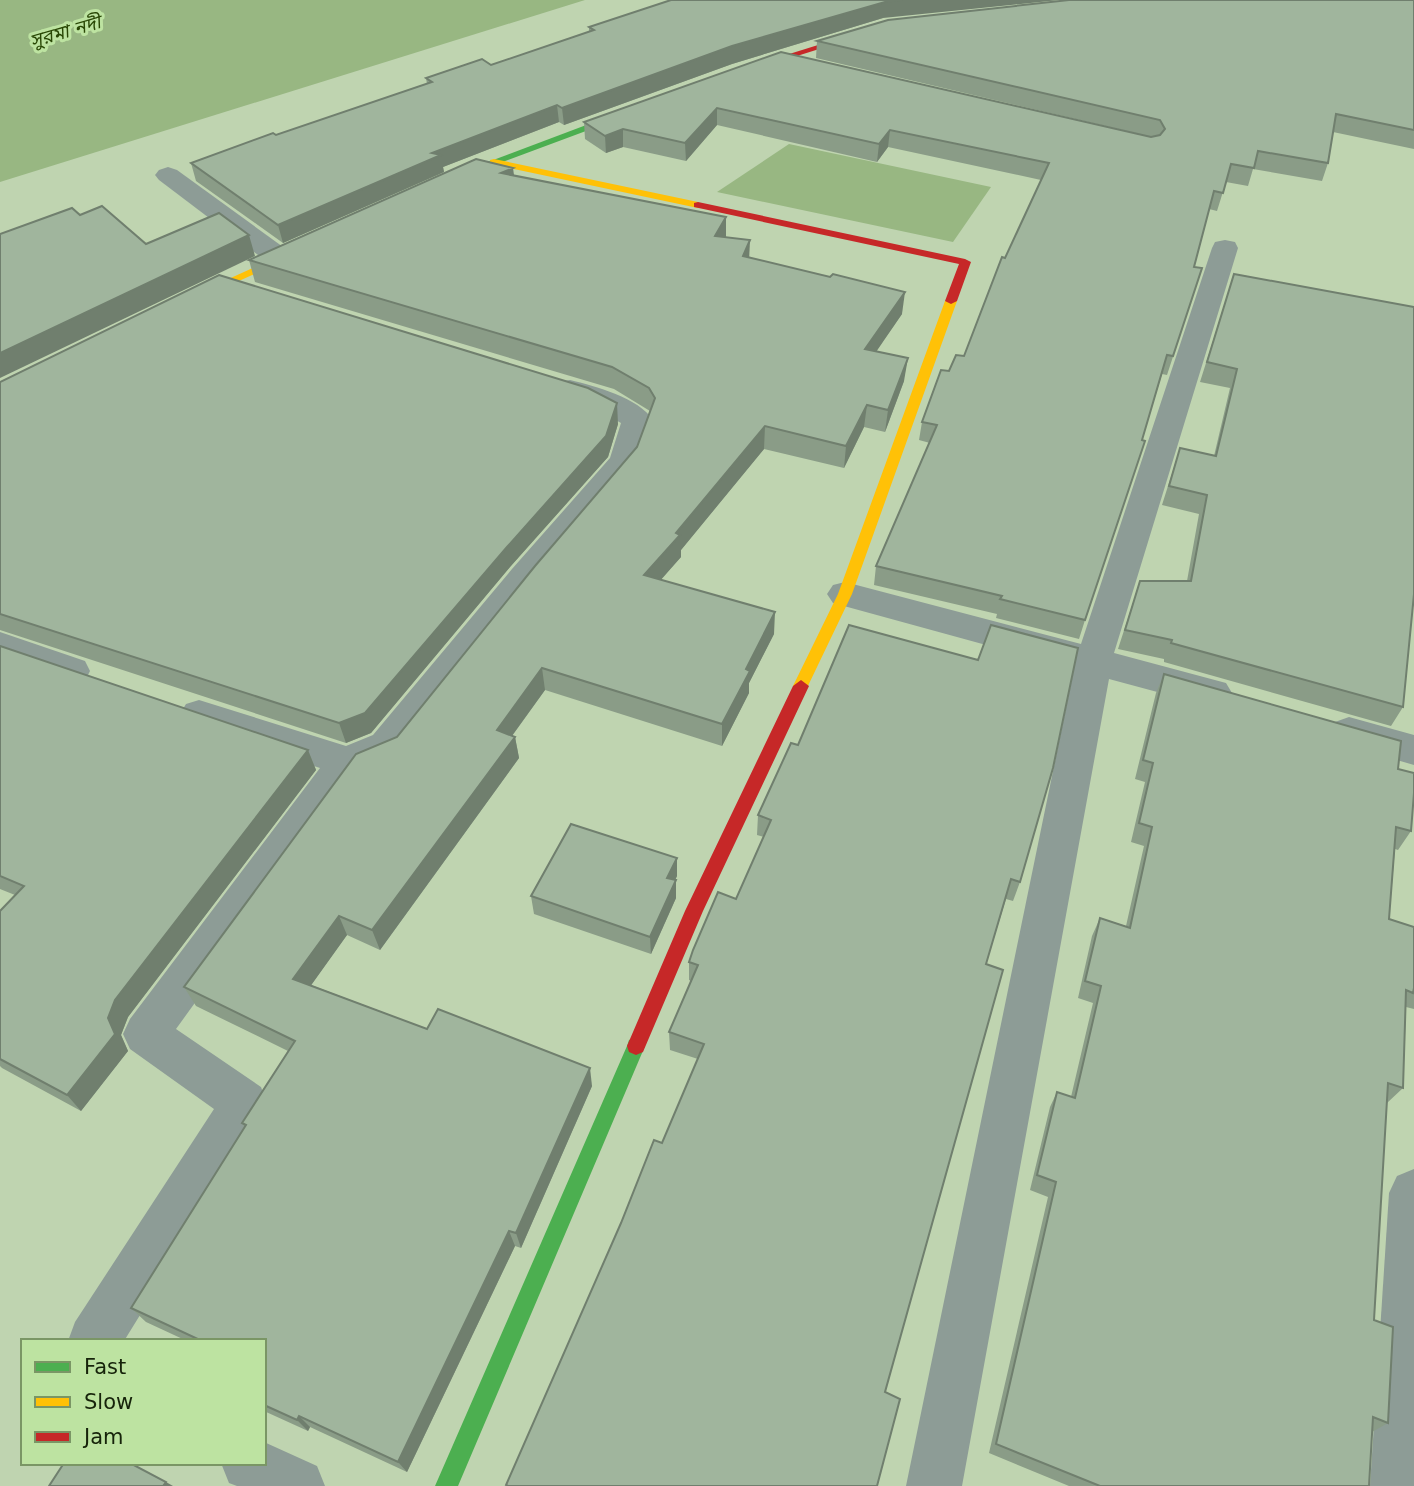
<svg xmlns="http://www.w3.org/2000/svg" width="1414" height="1486" viewBox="0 0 1414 1486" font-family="'DejaVu Sans','Noto Sans Bengali',sans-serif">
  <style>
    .water { fill: #98b782 }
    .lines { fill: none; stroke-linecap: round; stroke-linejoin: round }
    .street { fill: #8d9c96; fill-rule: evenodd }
    .fast { fill: #4caf50; fill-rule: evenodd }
    .slow { fill: #ffc107; fill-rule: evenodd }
    .jam { fill: #c62828; fill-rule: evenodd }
    .wall { fill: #8a9c87 }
    .shaded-wall { fill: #707f6e }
    .building { fill: #a0b59d; stroke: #707f6e; stroke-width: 2 }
    .labels { text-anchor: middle; stroke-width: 6; stroke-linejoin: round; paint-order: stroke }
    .far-water-label { font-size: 19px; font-style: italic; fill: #294705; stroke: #bde3a1 }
  </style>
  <rect width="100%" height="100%" fill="#bfd4b0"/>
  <!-- water -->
  <g class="water">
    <path d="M0 0H585L0 182Z"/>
    <path d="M789 144 991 187 953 242 717 192Z"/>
  </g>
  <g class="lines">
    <!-- street -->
    <g class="street">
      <path d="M168 167 177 170 290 252 294 258 290 264 280 266 270 264 159 180 155 175 159 170Z"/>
      <path d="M1225 240 1235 242 1238 248 1114 653 1226 683 1232 693 1226 703 1213 707 1109 679 962 1486H906L1074 669 833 603 827 594 833 585 845 582 1081 644 1212 248 1215 242Z"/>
      <path d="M570 380C595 386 639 398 653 420L641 461 401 757 361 773 176 1029 261 1087 267 1103 261 1119 124 1341H68L75 1322 214 1109 130 1049 123 1034 130 1019 320 768 186 724 180 714 186 704 199 700 346 746 373 735 512 569 610 458 621 423 591 406 559 396 555 389 559 382Z"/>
      <path d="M0 632 85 661 90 671 85 681 72 685 0 659Z"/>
      <path d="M1349 717 1414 735V765L1335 742 1330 732 1335 722Z"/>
      <path d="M1414 1169V1486H1370L1389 1193 1397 1176Z"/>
      <path d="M264 1442 317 1466 325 1486H237L229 1483 221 1463H264Z"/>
    </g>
    <!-- fast -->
    <g class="fast">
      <path d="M634 107 637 108V112L497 164 488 162Z"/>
      <path d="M636 1037 643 1040 645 1046 458 1486H435L627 1046 629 1040Z"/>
    </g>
    <!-- slow -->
    <g class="slow">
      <path d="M494 159 698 202 703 205 698 208 490 164V160Z"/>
      <path d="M301 246 307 249 305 251 188 304 178 302Z"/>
      <path d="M951 298 957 301 852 594 806 690H796L793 686 838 594 945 301Z"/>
    </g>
    <!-- jam -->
    <g class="jam">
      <path d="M863 31 870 33 746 72 738 70Z"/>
      <path d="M698 202 965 259 971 262 957 301 951 304 945 301 959 264 694 207V203Z"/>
      <path d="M801 680 809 686 703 911 643 1052 636 1055 629 1052 627 1046 685 911 793 686Z"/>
    </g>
  </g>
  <!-- wall -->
  <g class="wall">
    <path d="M1414 0V149L1333 132 1328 163 1322 181 1253 169 1248 186 1226 182 1217 211 1209 209 1194 267 1202 268 1167 375 1162 374 1142 440 1079 639 996 618 997 614 874 585 876 566 930 443 919 440 922 422 949 371 964 356 1005 258 1041 180 888 147 877 162 717 125 686 161 623 147 606 153 585 139 584 122 781 52 1152 137 816 58 817 41Z"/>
    <path d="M883 18 732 64 564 125 559 122 443 167 444 172 283 243 196 181 191 163 276 135 427 84 426 78 491 65 589 32V27Z"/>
    <path d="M514 175 726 237 749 258 902 314 876 351 904 381 885 432 864 427 844 468 764 449 681 550V557L660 580 774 634 749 683V693L722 746 545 690 512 736 515 737 519 758 380 950 347 935 311 985 427 1029 592 1086 521 1248 515 1246 407 1472 310 1427 308 1431 264 1411V1341H187L146 1322 131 1308 245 1128 242 1123 288 1051 196 1006 184 987 397 737 637 447 650 411 614 389 255 282 249 260Z"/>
    <path d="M1234 274 1414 307V605L1413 607 1403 707 1391 726 1164 662V659L1118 649 1140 581H1187L1199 514 1162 505 1180 448 1214 456 1230 388 1200 382Z"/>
    <path d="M0 382 618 424 608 457 510 567 371 733 346 743 0 630Z"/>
    <path d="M0 646 308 750 316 770 128 1017 121 1035 128 1051 81 1111 2 1068 0 1066V911L15 895 0 889Z"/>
    <path d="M1164 674 1398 769 1411 831 1398 850 1395 849 1389 919 1414 927V1009L1406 1007 1403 1088 1387 1103 1374 1320 1388 1423 1372 1432 1369 1486H1069L989 1453 1048 1197 1030 1190 1050 1107 1057 1092 1071 1097 1093 1003 1078 998 1092 936 1100 918 1126 926 1144 846 1131 842 1145 782 1135 779 1156 693Z"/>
    <path d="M758 815 1020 882 1013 901 1006 899 986 964 885 1392 877 1486H507L506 1485 662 1143 698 1059 670 1050 669 1032 691 981 689 980V962L736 899 764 837 757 835Z"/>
    <path d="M677 876 675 880 676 898 651 954 534 914 531 896Z"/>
  </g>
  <!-- shaded-wall -->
  <g class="shaded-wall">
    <path d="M902 0H1059L883 18 732 64 564 125 562 108 732 46 885 2Z"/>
    <path d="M557 105 559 122 443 167 444 172 283 243 278 225 432 153Z"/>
    <path d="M717 108V125L686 161 685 143Z"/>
    <path d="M623 129V147L606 153 605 136Z"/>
    <path d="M890 130 888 147 877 162 879 144Z"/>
    <path d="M513 168 516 189 501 173Z"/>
    <path d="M726 217V239L715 236Z"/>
    <path d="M249 235 255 256 0 378V353Z"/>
    <path d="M750 240 749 262 743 256Z"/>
    <path d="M905 292 902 314 863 371 865 349Z"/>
    <path d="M908 358 904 381 885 432 888 410Z"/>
    <path d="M617 403 618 424 608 457 510 567 371 733 346 743 339 723Z"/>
    <path d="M867 405 864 427 844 468 846 446Z"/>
    <path d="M765 426 764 449 681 550V557L645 598 644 575 676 533Z"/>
    <path d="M775 612 774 634 749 683V693L722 746V724L746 669Z"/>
    <path d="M542 668 545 690 501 751 497 730Z"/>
    <path d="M515 737 519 758 380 950 372 930Z"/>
    <path d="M308 750 316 770 128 1017 121 1035 128 1051 81 1111 67 1095 115 1000Z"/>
    <path d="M677 858V876L668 895 667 878Z"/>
    <path d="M676 880V898L651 954 650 937Z"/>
    <path d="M339 916 347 935 302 998 293 979Z"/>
    <path d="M590 1068 592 1086 521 1248 516 1233Z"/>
    <path d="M509 1231 515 1246 407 1472 398 1462Z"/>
    <path d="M299 1416 310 1427 308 1431 297 1420Z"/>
    <path d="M166 1482 173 1486H163Z"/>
  </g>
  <!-- building -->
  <g class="building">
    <path d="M671 0H902L885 2 732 46 562 108 557 105 432 153 441 155 278 225 191 163 273 133 276 135 432 82 426 78 482 59 491 65 594 30 589 27Z"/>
    <path d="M1069 0H1414V130L1336 114 1328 163 1258 151 1254 168 1231 164 1223 193 1214 191 1194 267 1202 268 1173 356 1167 355 1142 440 1145 441 1085 620 1000 599 1002 596 876 566 937 425 922 422 941 370 949 371 956 355 964 356 1002 257 1005 258 1049 163 890 130 879 144 717 108 685 143 623 129 605 136 584 122 781 52 1151 137 1160 135 1165 129 1160 120 817 41 888 20Z"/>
    <path d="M476 159 513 168 501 173 726 217 715 236 750 240 743 256 830 277 833 274 905 292 865 349 908 358 888 410 867 405 846 446 765 426 676 533 680 535 644 575 775 612 746 669 750 671 722 724 542 668 497 730 515 737 372 930 339 916 293 979 427 1029 438 1009 590 1068 516 1233 509 1231 398 1462 299 1416 297 1420 264 1405V1341H202L131 1308 246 1125 242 1123 295 1041 184 987 356 754 397 737 535 566 637 447 655 398 649 388 612 367 249 260Z"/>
    <path d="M102 206 146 244 219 213 249 235 0 353V234L72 208 80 215Z"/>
    <path d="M1234 274 1414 307V594L1403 707 1171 643 1172 640 1125 630 1140 581H1191L1207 495 1169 486 1180 448 1216 456 1237 369 1207 362Z"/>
    <path d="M219 275 588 388 617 403 606 436 507 547 365 713 339 723 0 614V382Z"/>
    <path d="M849 625 978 660 991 625 1078 648 1053 768 1020 882 1011 879 986 964 1003 970 885 1392 900 1399 877 1486H508L506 1485 621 1223 654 1140 662 1143 704 1044 669 1032 698 965 689 962 693 950 718 892 736 899 771 820 758 815 791 743 798 745Z"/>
    <path d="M0 646 308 750 115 1000 108 1018 115 1034 67 1095 0 1059V911L24 886 0 876Z"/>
    <path d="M1164 674 1401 741 1398 769 1414 773V793L1411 831 1396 827 1389 919 1414 927V988L1413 993 1406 990 1403 1088 1388 1083 1374 1320 1393 1327 1388 1423 1373 1417 1369 1486H1100L996 1444 1056 1182 1037 1175 1057 1092 1075 1098 1101 986 1085 981 1100 918 1130 928 1152 827 1139 823 1153 763 1143 760Z"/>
    <path d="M571 824 677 858 667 878 676 880 650 937 531 896Z"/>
    <path d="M64 1463H130L166 1482 163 1486H49Z"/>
  </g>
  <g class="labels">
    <!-- far-water labels -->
    <g class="far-water-label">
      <text transform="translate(65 31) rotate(-16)" y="7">সুরমা নদী</text>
    </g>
  </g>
  <!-- legend -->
  <rect x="21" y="1339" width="245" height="126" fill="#bde3a1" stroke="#7a9665" stroke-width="2"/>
  <rect x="35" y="1362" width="35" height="10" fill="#4caf50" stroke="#7a9665" stroke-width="2"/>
  <text x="84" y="1374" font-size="21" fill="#16230a">Fast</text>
  <rect x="35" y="1397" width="35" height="10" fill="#ffc107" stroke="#7a9665" stroke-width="2"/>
  <text x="84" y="1409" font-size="21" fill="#16230a">Slow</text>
  <rect x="35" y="1432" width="35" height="10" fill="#c62828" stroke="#7a9665" stroke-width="2"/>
  <text x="84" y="1444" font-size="21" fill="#16230a">Jam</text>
</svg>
